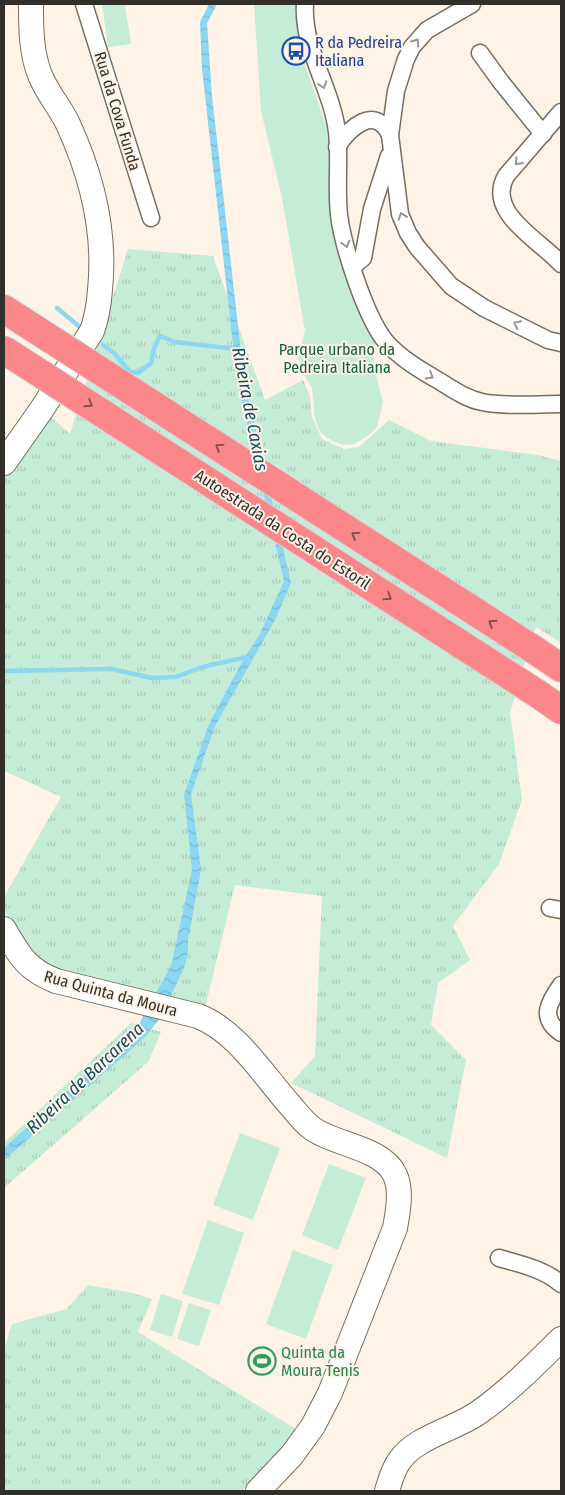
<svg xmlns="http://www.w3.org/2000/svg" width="565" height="1495" viewBox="0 0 565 1495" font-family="'Fira Sans Condensed',sans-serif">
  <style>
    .grass { fill: url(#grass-tufts) }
    .green { fill: #c5ecd7 }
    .water { fill: url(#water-waves) }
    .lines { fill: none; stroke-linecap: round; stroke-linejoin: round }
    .stream { stroke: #8cd7f2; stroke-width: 4.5 }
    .street-casing { stroke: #766d61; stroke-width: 19 }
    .secondary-casing { stroke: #766d61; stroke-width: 26 }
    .highway-casing { stroke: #d6d5d4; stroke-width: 30 }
    .street { stroke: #fff; stroke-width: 16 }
    .secondary { stroke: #fff; stroke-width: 24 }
    .highway { stroke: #fc878b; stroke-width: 28 }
    .highway-bridge-casing { stroke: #d6d5d4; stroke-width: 30; stroke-linecap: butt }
    .highway-bridge { stroke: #fc878b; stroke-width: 28 }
    .oneway { stroke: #989694 }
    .oneway2 { stroke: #835250 }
    .labels { text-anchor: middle; stroke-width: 4; stroke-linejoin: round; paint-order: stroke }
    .transit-label { font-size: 16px; fill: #164399; stroke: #fef3e6; text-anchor: start }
    .street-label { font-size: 16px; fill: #322e29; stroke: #fef3e6 }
    .park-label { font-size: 16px; fill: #136243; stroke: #fef3e6 }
    .leisure-label { font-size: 16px; fill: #27864d; stroke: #fef3e6; text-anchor: start }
    .water-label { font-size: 18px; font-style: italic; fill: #0c4d60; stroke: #fef3e6 }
  </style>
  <defs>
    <pattern id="grass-tufts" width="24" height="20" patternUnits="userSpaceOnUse" patternTransform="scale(1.25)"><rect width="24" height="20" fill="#c5ecd7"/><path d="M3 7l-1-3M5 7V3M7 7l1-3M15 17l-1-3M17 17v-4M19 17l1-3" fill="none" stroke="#aacbb9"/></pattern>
    <pattern id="water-waves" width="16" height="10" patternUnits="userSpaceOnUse" patternTransform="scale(1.25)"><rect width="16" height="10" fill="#8cd7f2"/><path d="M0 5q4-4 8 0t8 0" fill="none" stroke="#79b9d0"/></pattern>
  </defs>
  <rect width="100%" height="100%" fill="#fef3e6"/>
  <!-- grass -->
  <g class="grass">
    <path d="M128 249 213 256 265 400 303 380 310 396 312 417 322 439 344 449 359 447 389 420 431 441 538 455 561 461V643L536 627 510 713 522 800 499 864 453 926 470 960 438 983 431 1025 466 1060 447 1158 291 1083 315 1056 322 896 235 885 205 1008 57 971 34 957 4 910V897L61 797 4 771V464L42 409 70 434Z"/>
    <path d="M131 1023 161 1032 148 1062 4 1188V1143Z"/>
    <path d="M88 1285 133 1293 152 1299 138 1332 299 1431 242 1491H4V1350L12 1324 67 1309Z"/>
  </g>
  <!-- green -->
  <g class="green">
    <path d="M102 4H125L131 44 108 47Z"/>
    <path d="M254 4H303V59L327 128 337 252 378 335 373 353 374 367 383 402 377 427 371 434 354 444 345 445 335 442 326 437 319 430 315 419 312 388 304 374 298 358 305 331 282 198 261 111Z"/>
    <path d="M240 1133 280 1148 253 1220 213 1205Z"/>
    <path d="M329 1164 366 1178 338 1250 302 1235Z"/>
    <path d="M208 1220 244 1233 219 1305 182 1294Z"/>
    <path d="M293 1250 333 1265 306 1339 266 1324Z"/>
    <path d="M161 1294 183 1301 172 1337 150 1330Z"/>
    <path d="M189 1303 211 1310 199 1346 177 1339Z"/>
  </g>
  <!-- water -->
  <path class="water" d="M209 4H217L207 23 212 96 244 379 291 583 275 620 215 726 191 794 201 870 188 940V954L184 968 161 1017 146 1036 117 1062 4 1160V1148L135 1031 171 966 192 870 184 795 209 724 242 662 260 634 284 581 237 380 202 69 200 22Z"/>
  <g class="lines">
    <!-- stream -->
    <g class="stream">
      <path d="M57 308 81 328"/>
      <path d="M103 345 114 353 130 372 138 373 151 363 154 348 160 336 175 342 237 349"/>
      <path d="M4 671 112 669 151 678 176 677 202 667 248 657"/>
    </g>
    <!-- street casing -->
    <g class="street-casing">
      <g id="street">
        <path d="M84 4 151 218"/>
        <path d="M305 4C302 49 332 88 337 132 340 159 336 188 339 215 343 247 366 318 386 342 401 359 422 371 441 382 454 390 467 399 482 402 507 407 535 404 561 404"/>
        <path d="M472 4 427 30 412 47 406 59 396 91 390 135 400 214 408 233 417 247 451 286 484 308 548 340 561 343"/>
        <path d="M480 53 501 82 543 134"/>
        <path d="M561 112 506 176C485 213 541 241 561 264"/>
        <path d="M337 147C349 128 375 104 390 135"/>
        <path d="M352 267 363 258 372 209 389 156"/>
        <path d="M550 908 561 910"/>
        <path d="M561 985C549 1002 539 1018 561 1033"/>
        <path d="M499 1258C520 1264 544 1269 561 1284"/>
      </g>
    </g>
    <!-- secondary casing -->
    <g class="secondary-casing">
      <g id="secondary">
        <path d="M4 463 42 409 92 331C97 317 99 304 100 290 106 232 92 176 68 124 60 107 47 93 40 75 31 53 31 27 31 4"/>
        <path d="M4 929C19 955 27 970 56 981L198 1016C237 1031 263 1075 290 1105 297 1113 304 1123 313 1129 336 1145 383 1148 395 1175 402 1190 398 1212 395 1228L330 1393 313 1426 292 1455 258 1491"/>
        <path d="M387 1491C390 1481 393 1469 400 1460 416 1437 455 1429 478 1413 509 1391 535 1365 561 1339"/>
      </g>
    </g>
    <!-- highway casing -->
    <g class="highway-casing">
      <g id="highway">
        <path d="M4 309 35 329"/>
        <path d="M533 649 561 668"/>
        <path d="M538 694 561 710"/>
      </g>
    </g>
    <!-- street -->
    <use href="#street" class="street"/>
    <!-- secondary -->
    <use href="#secondary" class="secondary"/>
    <!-- highway -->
    <use href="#highway" class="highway"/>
    <!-- highway-bridge casing -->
    <g class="highway-bridge-casing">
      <g id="highway-bridge">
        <path d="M35 329 533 649"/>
        <path d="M4 350 538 694"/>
      </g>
    </g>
    <!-- highway-bridge -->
    <use href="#highway-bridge" class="highway-bridge"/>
  </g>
  <!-- one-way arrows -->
  <defs><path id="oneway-chevron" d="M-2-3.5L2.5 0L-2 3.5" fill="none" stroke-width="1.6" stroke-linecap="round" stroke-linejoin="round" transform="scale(1.25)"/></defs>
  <g class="oneway">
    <use href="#oneway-chevron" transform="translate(416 42) rotate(-54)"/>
    <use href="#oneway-chevron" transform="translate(323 85) rotate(71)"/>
    <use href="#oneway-chevron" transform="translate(518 162) rotate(132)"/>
    <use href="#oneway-chevron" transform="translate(402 216) rotate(-109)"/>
    <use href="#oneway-chevron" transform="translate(346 244) rotate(75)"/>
    <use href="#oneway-chevron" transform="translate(517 324) rotate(-154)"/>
    <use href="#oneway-chevron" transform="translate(430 376) rotate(30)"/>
  </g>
  <g class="oneway2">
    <use href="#oneway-chevron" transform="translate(89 404) rotate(33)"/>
    <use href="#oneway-chevron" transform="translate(219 447) rotate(-147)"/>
    <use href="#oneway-chevron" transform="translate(355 535) rotate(-147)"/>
    <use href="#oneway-chevron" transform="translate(388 597) rotate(33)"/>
    <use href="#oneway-chevron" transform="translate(492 623) rotate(-147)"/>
  </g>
  <!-- icons -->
  <defs>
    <g id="bus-ring" transform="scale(1.4375)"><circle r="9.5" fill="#fef3e6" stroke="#1a4fb4" stroke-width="1.5"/><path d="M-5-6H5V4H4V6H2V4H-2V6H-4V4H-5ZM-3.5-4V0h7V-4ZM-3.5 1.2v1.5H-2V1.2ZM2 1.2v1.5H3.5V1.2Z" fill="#1a4fb4"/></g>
    <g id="stadium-ring" transform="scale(1.4375)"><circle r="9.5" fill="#fef3e6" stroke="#2e9e5b" stroke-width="1.5"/><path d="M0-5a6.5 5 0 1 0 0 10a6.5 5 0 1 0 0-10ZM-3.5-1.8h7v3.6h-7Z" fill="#2e9e5b"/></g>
  </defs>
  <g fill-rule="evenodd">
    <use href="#bus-ring" x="296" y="51"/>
    <use href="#stadium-ring" x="262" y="1361"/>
  </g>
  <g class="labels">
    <!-- transit labels -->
    <g class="transit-label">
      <text x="315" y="48">R da Pedreira<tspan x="315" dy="18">Italiana</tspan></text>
    </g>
    <!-- street labels -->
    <g class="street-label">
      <text transform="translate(118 111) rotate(73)" y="6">Rua da Cova Funda</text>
      <text transform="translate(283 529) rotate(33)" y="6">Autoestrada da Costa do Estoril</text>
      <text transform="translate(111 993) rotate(15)" y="6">Rua Quinta da Moura</text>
    </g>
    <!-- park labels -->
    <g class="park-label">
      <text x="337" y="355">Parque urbano da<tspan x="337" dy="18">Pedreira Italiana</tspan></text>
    </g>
    <!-- leisure labels -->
    <g class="leisure-label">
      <text x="281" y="1358">Quinta da<tspan x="281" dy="18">Moura Tenis</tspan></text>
    </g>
    <!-- water labels -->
    <g class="water-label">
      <text transform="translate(250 409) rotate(79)" y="6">Ribeira de Caxias</text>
      <text transform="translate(85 1078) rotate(-43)" y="6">Ribeira de Barcarena</text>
    </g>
  </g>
  <!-- border -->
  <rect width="565" height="1495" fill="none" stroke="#322e29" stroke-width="10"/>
</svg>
